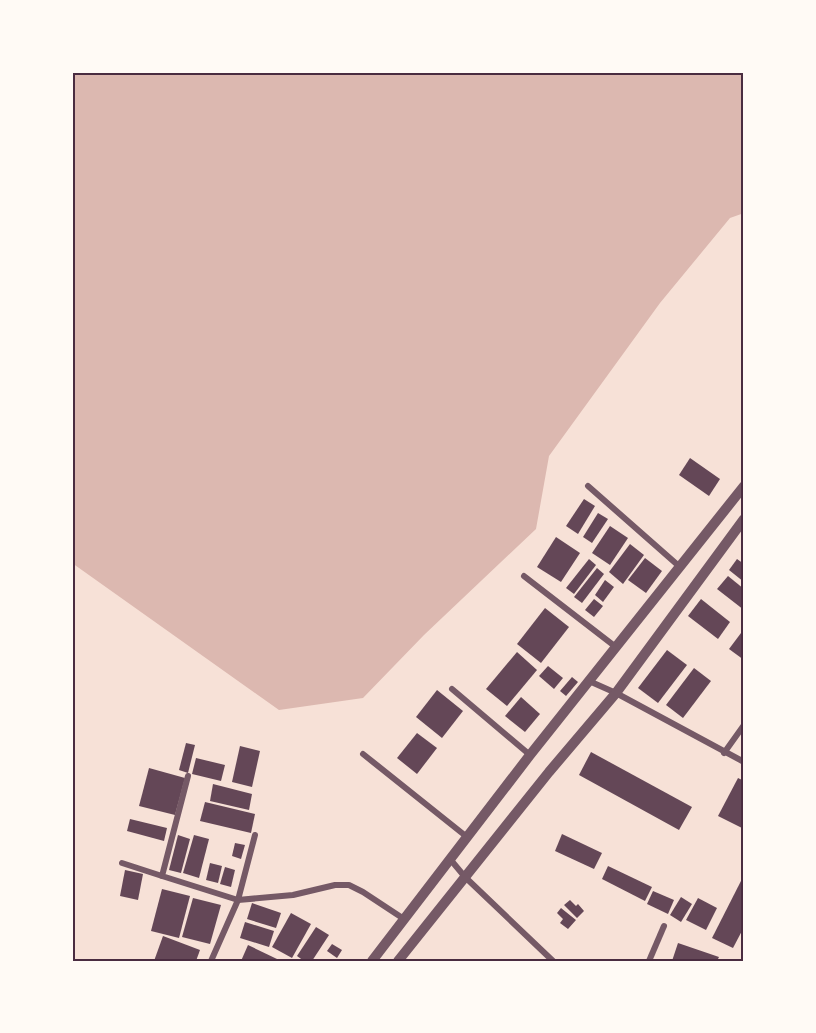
<svg xmlns="http://www.w3.org/2000/svg" width="816" height="1033" viewBox="0 0 816 1033" font-family="'Source Serif 4',serif">
  <style>
    .water { fill: #dcb8b0 }
    .building { fill: #644757 }
    .lines { fill: none; stroke-linecap: round; stroke-linejoin: round }
    .minor { stroke: #755966; stroke-width: 6 }
    .tertiary { stroke: #755966; stroke-width: 10 }
    .neatline { fill: none; stroke: #4a2c40; stroke-width: 2 }
  </style>
  <rect width="100%" height="100%" fill="#f7e1d7"/>
  <!-- water -->
  <path class="water" d="M72 72H744V213L730 218 660 303 549 456 536 529 424 635 363 698 279 710 72 563Z"/>
  <!-- building -->
  <g class="building">
    <path d="M690 458 720 479 709 496 679 475Z"/>
    <path d="M584 499 595 506 578 534 566 526Z"/>
    <path d="M598 513 608 519 592 543 583 537Z"/>
    <path d="M610 526 628 538 610 565 592 553Z"/>
    <path d="M556 537 580 553 561 582 537 567Z"/>
    <path d="M630 544 644 555 623 584 609 572Z"/>
    <path d="M645 558 662 571 646 593 628 580Z"/>
    <path d="M589 559 596 565 574 594 566 588Z"/>
    <path d="M737 559 744 564V582L729 570Z"/>
    <path d="M597 568 604 574 582 603 574 597Z"/>
    <path d="M728 576 744 589V610L717 589Z"/>
    <path d="M605 580 614 587 603 602 595 595Z"/>
    <path d="M594 599 603 606 594 617 585 610Z"/>
    <path d="M701 599 730 622 718 639 688 616Z"/>
    <path d="M545 608 569 627 541 663 517 644Z"/>
    <path d="M741 633 744 635V660L729 649Z"/>
    <path d="M667 650 687 665 658 703 638 688Z"/>
    <path d="M517 652 537 670 507 706 486 689Z"/>
    <path d="M548 666 563 678 554 689 539 676Z"/>
    <path d="M694 668 711 681 683 718 666 705Z"/>
    <path d="M572 677 578 682 566 696 560 691Z"/>
    <path d="M437 690 463 711 442 738 416 717Z"/>
    <path d="M521 697 540 714 525 732 505 716Z"/>
    <path d="M417 733 437 748 417 774 397 758Z"/>
    <path d="M186 743 195 745 188 773 179 770Z"/>
    <path d="M240 746 260 751 252 787 232 782Z"/>
    <path d="M591 752 692 807 679 830 579 775Z"/>
    <path d="M196 758 225 765 221 781 192 774Z"/>
    <path d="M149 768 185 778 175 815 139 806Z"/>
    <path d="M738 778 744 781V829L718 816Z"/>
    <path d="M213 784 252 794 249 810 210 801Z"/>
    <path d="M205 802 255 814 251 833 200 821Z"/>
    <path d="M130 819 167 828 164 841 127 831Z"/>
    <path d="M562 834 602 853 594 869 555 851Z"/>
    <path d="M178 835 190 839 181 873 169 870Z"/>
    <path d="M194 835 209 839 199 878 183 873Z"/>
    <path d="M235 843 245 845 241 859 232 856Z"/>
    <path d="M210 863 222 866 218 883 206 880Z"/>
    <path d="M608 866 652 887 645 901 602 879Z"/>
    <path d="M225 867 235 870 231 887 220 884Z"/>
    <path d="M125 870 143 874 138 900 120 896Z"/>
    <path d="M744 875V927L733 948 712 938Z"/>
    <path d="M162 889 190 896 179 938 151 931Z"/>
    <path d="M653 891 674 900 668 914 647 904Z"/>
    <path d="M681 897 692 904 681 922 670 915Z"/>
    <path d="M193 898 221 905 210 944 182 937Z"/>
    <path d="M698 898 717 908 706 930 686 920Z"/>
    <path d="M570 900 576 906 578 904 584 911 577 918 564 905Z"/>
    <path d="M252 903 281 913 276 928 247 919Z"/>
    <path d="M561 908 576 920 568 929 560 923 563 919 557 913Z"/>
    <path d="M291 913 311 924 292 958 272 947Z"/>
    <path d="M245 922 274 931 269 947 240 938Z"/>
    <path d="M316 927 329 935 312 961H304L297 956Z"/>
    <path d="M163 936 200 950 196 961H154Z"/>
    <path d="M678 943 719 957 717 961H672Z"/>
    <path d="M332 944 342 950 337 958 327 951Z"/>
    <path d="M248 945 277 959 276 961H241Z"/>
  </g>
  <g class="lines">
    <!-- minor -->
    <g class="minor">
      <path d="M588 486 680 567"/>
      <path d="M524 576 616 647"/>
      <path d="M589 681 616 693 744 762"/>
      <path d="M452 689 530 755"/>
      <path d="M724 753 744 725"/>
      <path d="M363 754 467 837"/>
      <path d="M188 776 162 876 238 900 211 961"/>
      <path d="M255 835 238 900 293 895 335 885H349L363 892 404 919"/>
      <path d="M450 859 465 877 553 961"/>
      <path d="M122 863 162 876"/>
      <path d="M649 961 664 926"/>
    </g>
    <!-- tertiary -->
    <g class="tertiary">
      <path d="M372 961 530 755 744 486"/>
      <path d="M398 961 549 772 616 693 744 519"/>
    </g>
  </g>
  <!-- border -->
  <rect width="816" height="1033" fill="none" stroke="#fffaf5" stroke-width="147"/>
  <rect x="74" y="74" width="668" height="886" class="neatline"/>
</svg>
